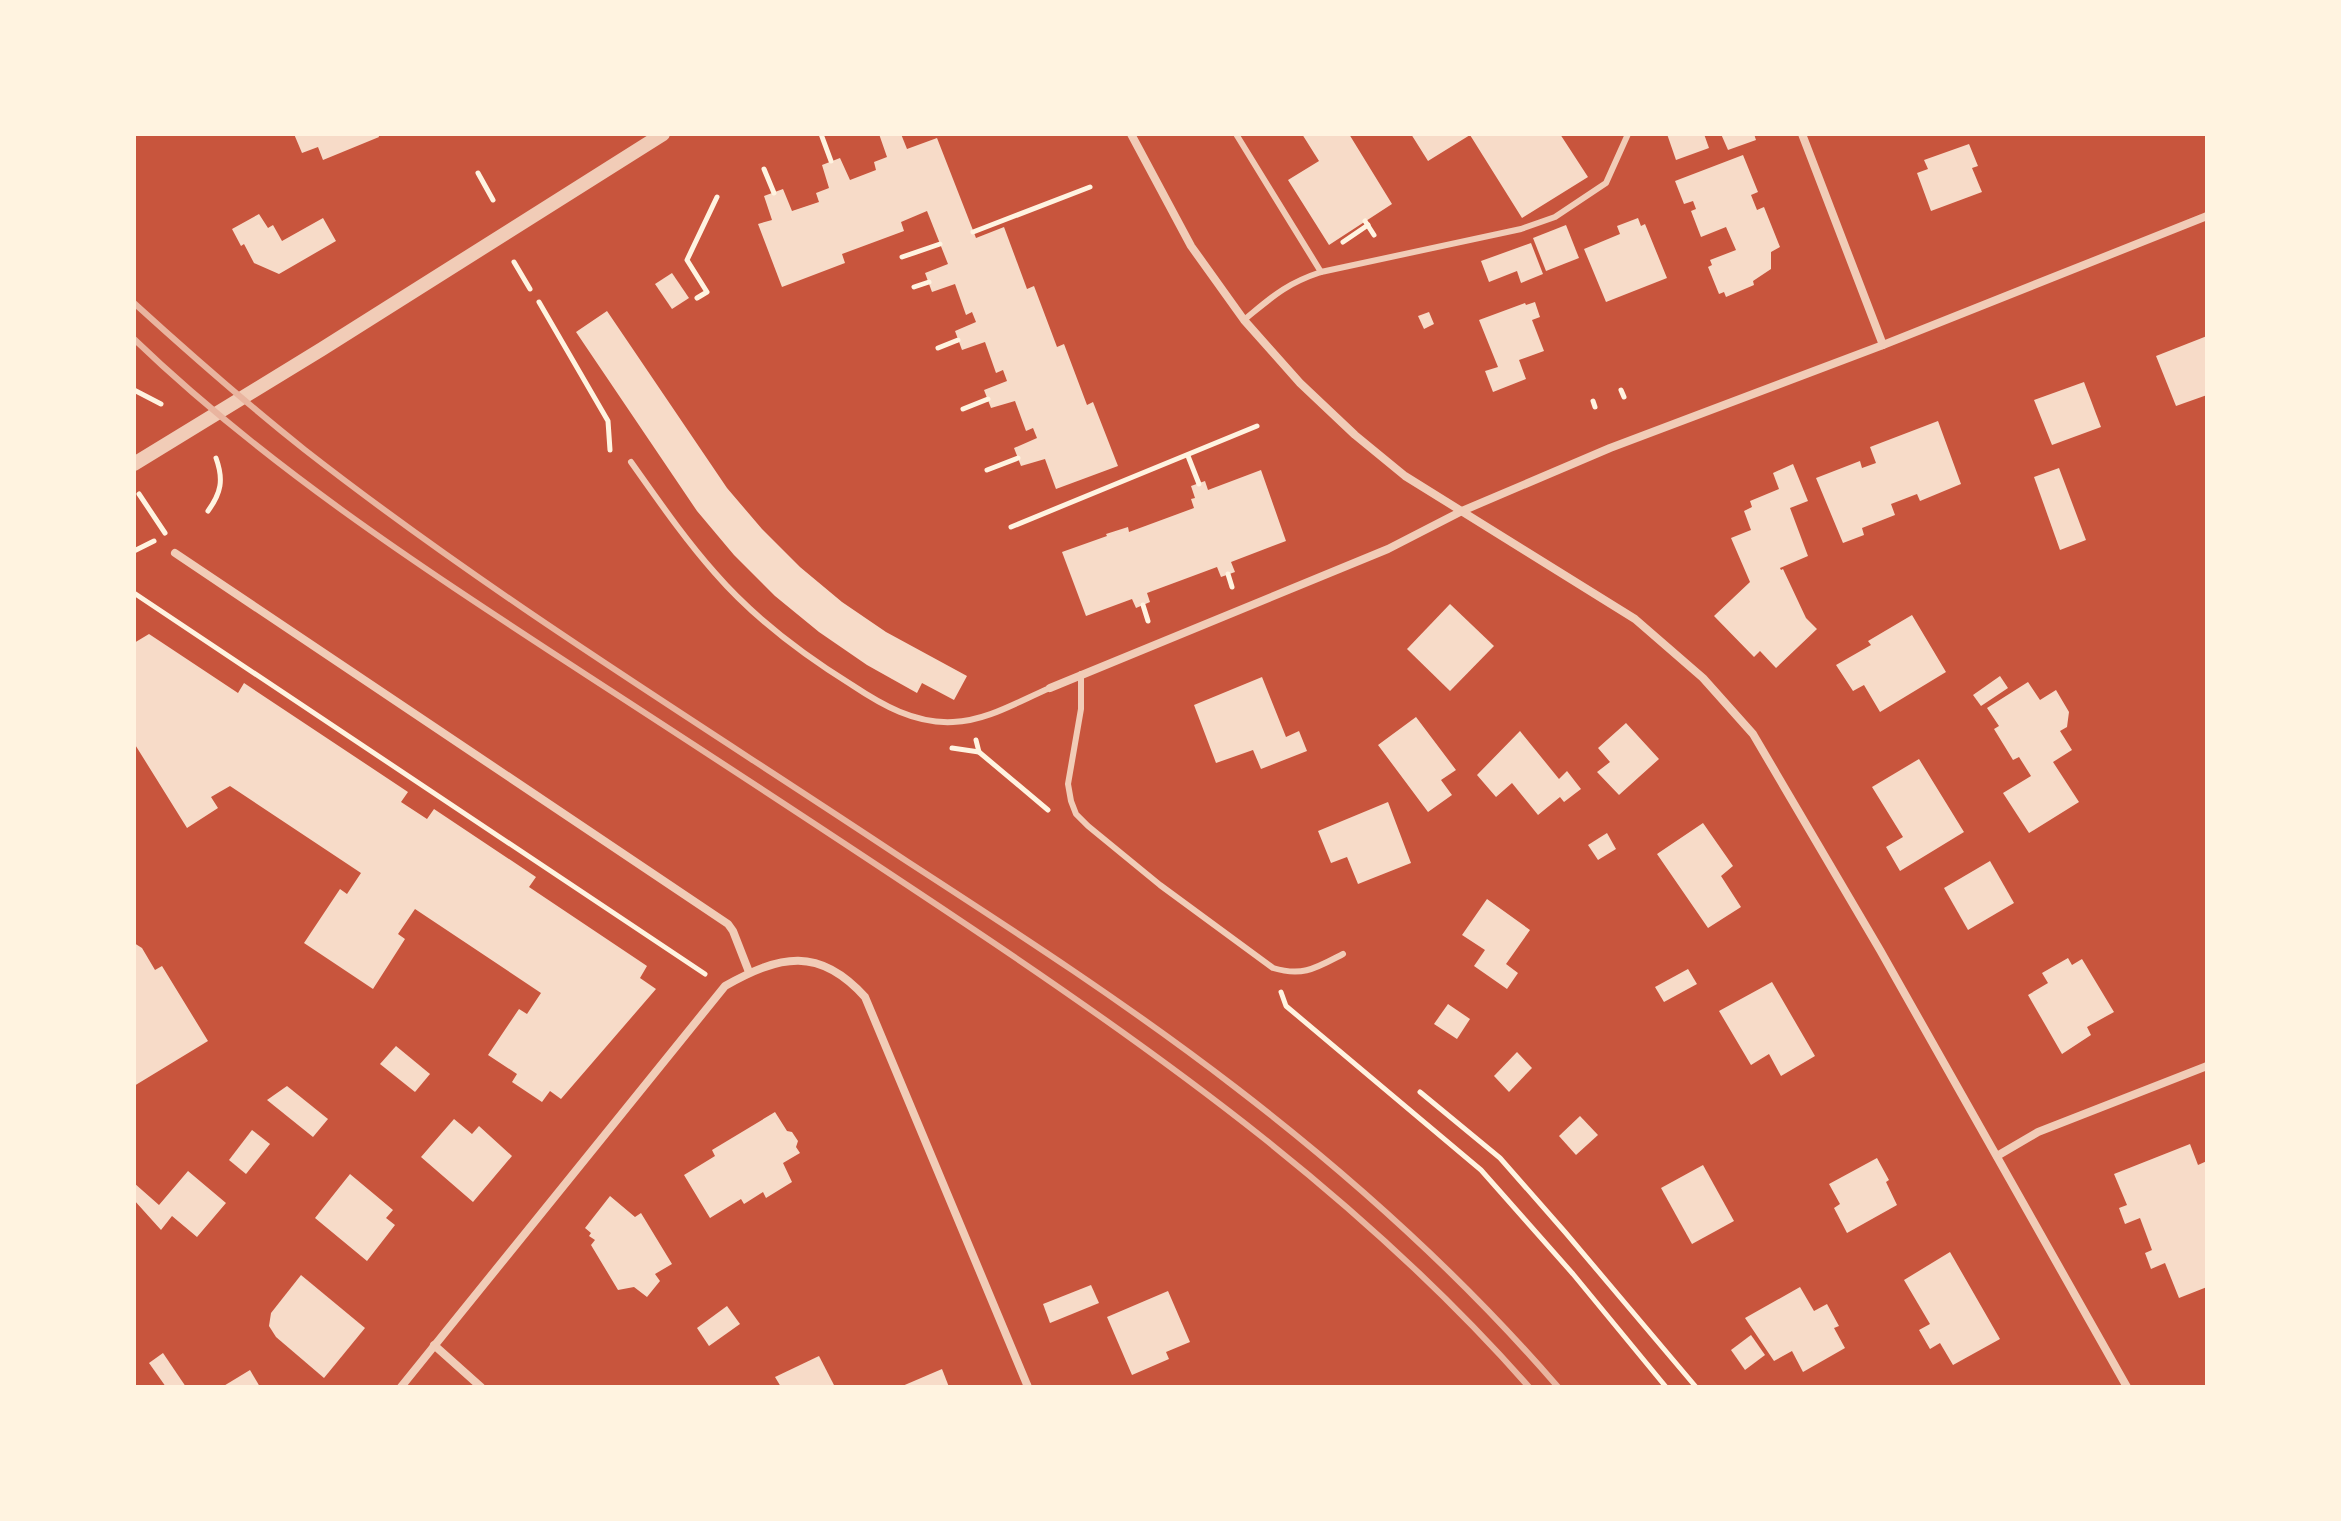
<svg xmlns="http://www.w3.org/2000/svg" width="2341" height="1521" viewBox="0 0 2341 1521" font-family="Signika,sans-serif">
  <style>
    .building { fill: #f7dbc8 }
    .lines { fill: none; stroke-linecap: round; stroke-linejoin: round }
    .path { stroke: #fff3e0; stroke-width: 5 }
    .service { stroke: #f1ccb7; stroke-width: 6 }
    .minor { stroke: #f1ccb7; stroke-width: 8 }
    .tertiary { stroke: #f1ccb7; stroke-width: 14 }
    .rail { stroke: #e9b49f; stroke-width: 6 }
  </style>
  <rect width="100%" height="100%" fill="#c8553d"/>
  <!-- building -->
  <g class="building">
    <path d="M294 134H378L379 137 323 160 318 147 302 153Z"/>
    <path d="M879 134H901L907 149 937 138 976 238 1004 227 1027 289 1034 286 1057 347 1064 344 1087 405 1093 402 1118 466 1056 489 1045 459 1021 466 1014 448 1037 438 1033 428 1026 431 1015 401 991 408 984 390 1007 381 1003 370 996 373 985 342 962 350 955 331 976 322 972 312 966 315 955 284 932 292 925 273 948 264 927 211 901 222 904 231 842 254 845 263 782 287 758 224 772 220 764 196 783 189 792 211 819 202 816 193 829 188 822 165 840 158 850 180 876 170 874 162 887 157Z"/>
    <path d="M1302 134H1349L1392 204 1329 245 1288 180 1319 161Z"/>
    <path d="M1411 134H1560L1588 177 1522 218 1470 135 1428 161Z"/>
    <path d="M1667 134H1704L1709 148 1676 160Z"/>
    <path d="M1721 134H1754L1756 140 1728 150Z"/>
    <path d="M1969 144 1978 166 1972 168 1982 192 1931 211 1917 173 1928 169 1924 160Z"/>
    <path d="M1743 155 1758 192 1751 195 1757 210 1764 207 1780 247 1771 252V269L1753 281 1754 285 1726 297 1724 292 1719 294 1708 267 1712 265 1710 260 1736 250 1726 227 1701 237 1691 211 1696 209 1693 201 1684 204 1675 181Z"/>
    <path d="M259 214 268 228 273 225 282 241 323 218 336 241 279 274 254 263 244 244 241 246 232 229Z"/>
    <path d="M1638 218 1641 226 1645 224 1667 278 1606 302 1584 249 1620 234 1617 226Z"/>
    <path d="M1566 225 1579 258 1546 271 1533 238Z"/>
    <path d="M1531 243 1543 274 1521 283 1517 271 1489 282 1481 261Z"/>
    <path d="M672 273 689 298 672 309 655 284Z"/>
    <path d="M1535 302 1540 317 1532 320 1544 351 1519 360 1526 379 1493 392 1485 371 1498 367 1479 320 1525 303 1526 305Z"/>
    <path d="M607 311 727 488 762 529 800 567 842 602 886 632 967 676 954 700 922 683 917 693 867 665 819 632 775 596 734 555 697 511 576 332Z"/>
    <path d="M1429 312 1434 324 1424 329 1418 316Z"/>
    <path d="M2207 336V395L2176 406 2156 356Z"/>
    <path d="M2084 382 2101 427 2052 445 2034 400Z"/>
    <path d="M1938 421 1961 484 1920 501 1917 494 1891 504 1895 515 1862 528 1864 535 1843 543 1816 478 1860 461 1862 468 1876 463 1870 447Z"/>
    <path d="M1793 464 1808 501 1790 508 1808 556 1780 568 1781 570 1783 569 1806 618 1817 629 1776 668 1760 651 1754 657 1714 616 1750 582 1731 538 1751 530 1744 511 1752 507 1750 501 1779 489 1773 473Z"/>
    <path d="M2059 468 2086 540 2060 550 2034 477Z"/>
    <path d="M1261 470 1286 541 1231 562 1235 572 1221 577 1217 567 1147 593 1150 602 1136 608 1132 599 1086 616 1062 552 1107 536 1106 534 1128 527 1129 532 1194 508 1191 499 1195 498 1191 486 1205 481 1208 490Z"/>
    <path d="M1450 604 1494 646 1450 691 1407 649Z"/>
    <path d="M1912 615 1946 672 1880 712 1864 685 1853 691 1836 665 1871 645 1868 641Z"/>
    <path d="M149 634 238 693 244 683 408 792 401 802 427 819 434 809 536 877 529 887 647 966 640 978 656 989 561 1099 550 1091 542 1102 512 1082 517 1074 488 1055 519 1009 527 1014 541 993 415 909 398 934 405 939 373 989 304 943 340 889 347 894 361 873 230 786 211 797 218 808 187 828 134 743V643Z"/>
    <path d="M2000 676 2008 688 1981 706 1973 695Z"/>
    <path d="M1262 677 1286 737 1299 731 1307 751 1261 769 1253 750 1216 763 1194 705Z"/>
    <path d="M2028 682 2040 700 2056 690 2069 712 2067 727 2060 731 2072 750 2053 762 2079 802 2029 833 2003 793 2031 776 2019 757 2013 760 1994 729 1999 726 1987 708Z"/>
    <path d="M1416 717 1456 770 1441 780 1452 795 1428 812 1378 745Z"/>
    <path d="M1626 723 1659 759 1619 795 1597 772 1610 762 1598 748Z"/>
    <path d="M1520 731 1559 779 1567 771 1581 789 1564 802 1560 797 1538 815 1512 783 1496 797 1477 775Z"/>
    <path d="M1919 759 1964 832 1900 871 1886 847 1903 837 1872 787Z"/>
    <path d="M1388 802 1411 863 1358 884 1347 857 1331 863 1318 831Z"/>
    <path d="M1703 823 1733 866 1721 876 1741 907 1708 928 1657 854Z"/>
    <path d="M1607 833 1616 849 1598 860 1588 845Z"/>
    <path d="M1990 861 2014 903 1968 930 1944 888Z"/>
    <path d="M1487 899 1530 930 1506 964 1518 973 1507 989 1474 966 1485 950 1462 935Z"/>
    <path d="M134 943 142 948 155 970 162 966 208 1041 134 1086Z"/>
    <path d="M2068 958 2072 965 2082 959 2114 1012 2087 1027 2091 1035 2062 1054 2028 995 2048 983 2042 973Z"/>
    <path d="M1688 969 1697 984 1664 1002 1655 987Z"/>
    <path d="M1772 982 1815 1056 1781 1076 1769 1054 1751 1065 1719 1011Z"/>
    <path d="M1448 1004 1470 1019 1457 1039 1434 1024Z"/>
    <path d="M396 1046 430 1074 415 1092 380 1064Z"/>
    <path d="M1517 1052 1532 1068 1509 1092 1494 1076Z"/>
    <path d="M287 1086 328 1119 313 1137 267 1100Z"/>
    <path d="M775 1112 787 1131 792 1132 798 1141 796 1147 800 1153 783 1163 792 1182 766 1198 763 1192 744 1204 741 1199 710 1218 684 1175 715 1156 712 1150Z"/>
    <path d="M1580 1116 1598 1135 1576 1155 1559 1136Z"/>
    <path d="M454 1119 472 1134 479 1126 512 1156 473 1202 421 1157Z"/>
    <path d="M252 1130 270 1144 246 1174 229 1160Z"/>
    <path d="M2190 1144 2198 1165 2207 1161V1287L2179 1298 2165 1263 2151 1269 2145 1253 2152 1250 2140 1218 2125 1224 2119 1208 2127 1205 2114 1174Z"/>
    <path d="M1877 1158 1889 1180 1886 1182 1897 1205 1847 1233 1834 1208 1840 1204 1829 1184Z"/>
    <path d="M1703 1165 1734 1221 1692 1244 1661 1188Z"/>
    <path d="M188 1171 226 1203 197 1237 172 1216 161 1230 134 1200V1183L159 1205Z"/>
    <path d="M350 1174 393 1210 386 1218 395 1225 367 1261 315 1218Z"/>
    <path d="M610 1196 635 1217 641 1213 672 1264 655 1274 660 1281 647 1297 634 1287 618 1290 591 1245 595 1240 589 1236 591 1233 585 1228Z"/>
    <path d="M1950 1252 2000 1339 1953 1365 1940 1343 1930 1349 1919 1330 1930 1324 1904 1280Z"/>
    <path d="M301 1275 365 1328 324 1378 276 1337 269 1326 271 1313Z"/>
    <path d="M1091 1285 1099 1303 1050 1323 1043 1304Z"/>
    <path d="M1800 1287 1814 1311 1827 1304 1839 1326 1834 1328 1845 1348 1803 1372 1792 1351 1774 1361 1745 1318Z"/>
    <path d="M1168 1291 1190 1342 1166 1352 1169 1359 1132 1375 1107 1317Z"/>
    <path d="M727 1306 740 1324 709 1346 697 1328Z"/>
    <path d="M1751 1335 1765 1355 1745 1370 1731 1350Z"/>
    <path d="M163 1353 186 1387H166L149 1363Z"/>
    <path d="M819 1356 835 1387H781L775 1377Z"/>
    <path d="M942 1369 949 1387H900Z"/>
    <path d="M250 1370 260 1387H222Z"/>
  </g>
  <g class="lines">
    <!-- path -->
    <g class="path">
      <path d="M821 134 831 161"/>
      <path d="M764 169 774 193"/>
      <path d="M478 173 493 200"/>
      <path d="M1365 221 1374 235"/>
      <path d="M973 232 1090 187"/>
      <path d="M1343 242 1368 225"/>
      <path d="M902 257 940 244"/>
      <path d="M514 262 530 289"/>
      <path d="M914 287 929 282"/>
      <path d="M697 298 707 292 687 260 717 197"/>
      <path d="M539 302 608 421 610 450"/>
      <path d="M938 348 958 340"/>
      <path d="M134 390 161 404"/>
      <path d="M1621 390 1624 397"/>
      <path d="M1593 401 1595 407"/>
      <path d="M963 409 988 399"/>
      <path d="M1188 456 1199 484"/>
      <path d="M987 470 1018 458"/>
      <path d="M139 494 165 533"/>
      <path d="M208 511C221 493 224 480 216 458"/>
      <path d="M1011 527 1257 426"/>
      <path d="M134 551 154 541"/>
      <path d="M1228 574 1232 587"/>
      <path d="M134 593 705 974"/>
      <path d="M1143 605 1148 621"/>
      <path d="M976 740 979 752 1048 810"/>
      <path d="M952 748 979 752"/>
      <path d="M1281 992 1286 1006 1481 1170 1573 1274 1666 1387"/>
      <path d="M1420 1092 1500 1158 1565 1232 1696 1387"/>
    </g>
    <!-- service -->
    <g class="service">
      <path d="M1236 134 1321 272"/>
      <path d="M1244 320C1272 297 1285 284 1321 272L1521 229 1555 217 1606 183 1628 134"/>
      <path d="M631 462C658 500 684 538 715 573 754 618 802 654 852 685 882 705 915 724 953 722 987 721 1019 701 1050 688"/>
      <path d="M1081 674V709L1068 784 1071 801 1076 814 1088 826 1160 885 1273 968C1303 977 1316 968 1343 954"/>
    </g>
    <!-- minor -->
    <g class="minor">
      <path d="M1131 134 1191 246 1244 320 1300 383 1355 435 1405 476 1635 619 1703 678 1753 734 1880 950 2127 1387"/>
      <path d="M1802 134 1883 345"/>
      <path d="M175 553 728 924 733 931 749 972"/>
      <path d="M1050 688 1388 549 1462 511 1610 448 1883 345 2207 216"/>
      <path d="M1997 1156 2038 1132 2207 1066"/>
      <path d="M434 1345 481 1387"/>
      <path d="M401 1387 725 986C780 955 819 946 865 997L1028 1387"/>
    </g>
    <!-- tertiary -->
    <path class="tertiary" d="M134 464 322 349 663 134"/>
    <!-- rail -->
    <g class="rail">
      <path d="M134 303C190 354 246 403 305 450 496 599 707 728 908 862 1019 934 1130 1006 1235 1087 1351 1176 1462 1276 1558 1387"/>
      <path d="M134 339C269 469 429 572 585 674 713 757 840 840 967 925 1169 1060 1368 1204 1529 1387"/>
    </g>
  </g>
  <!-- border -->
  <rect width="2341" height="1521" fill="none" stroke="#fff3e0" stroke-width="272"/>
</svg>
